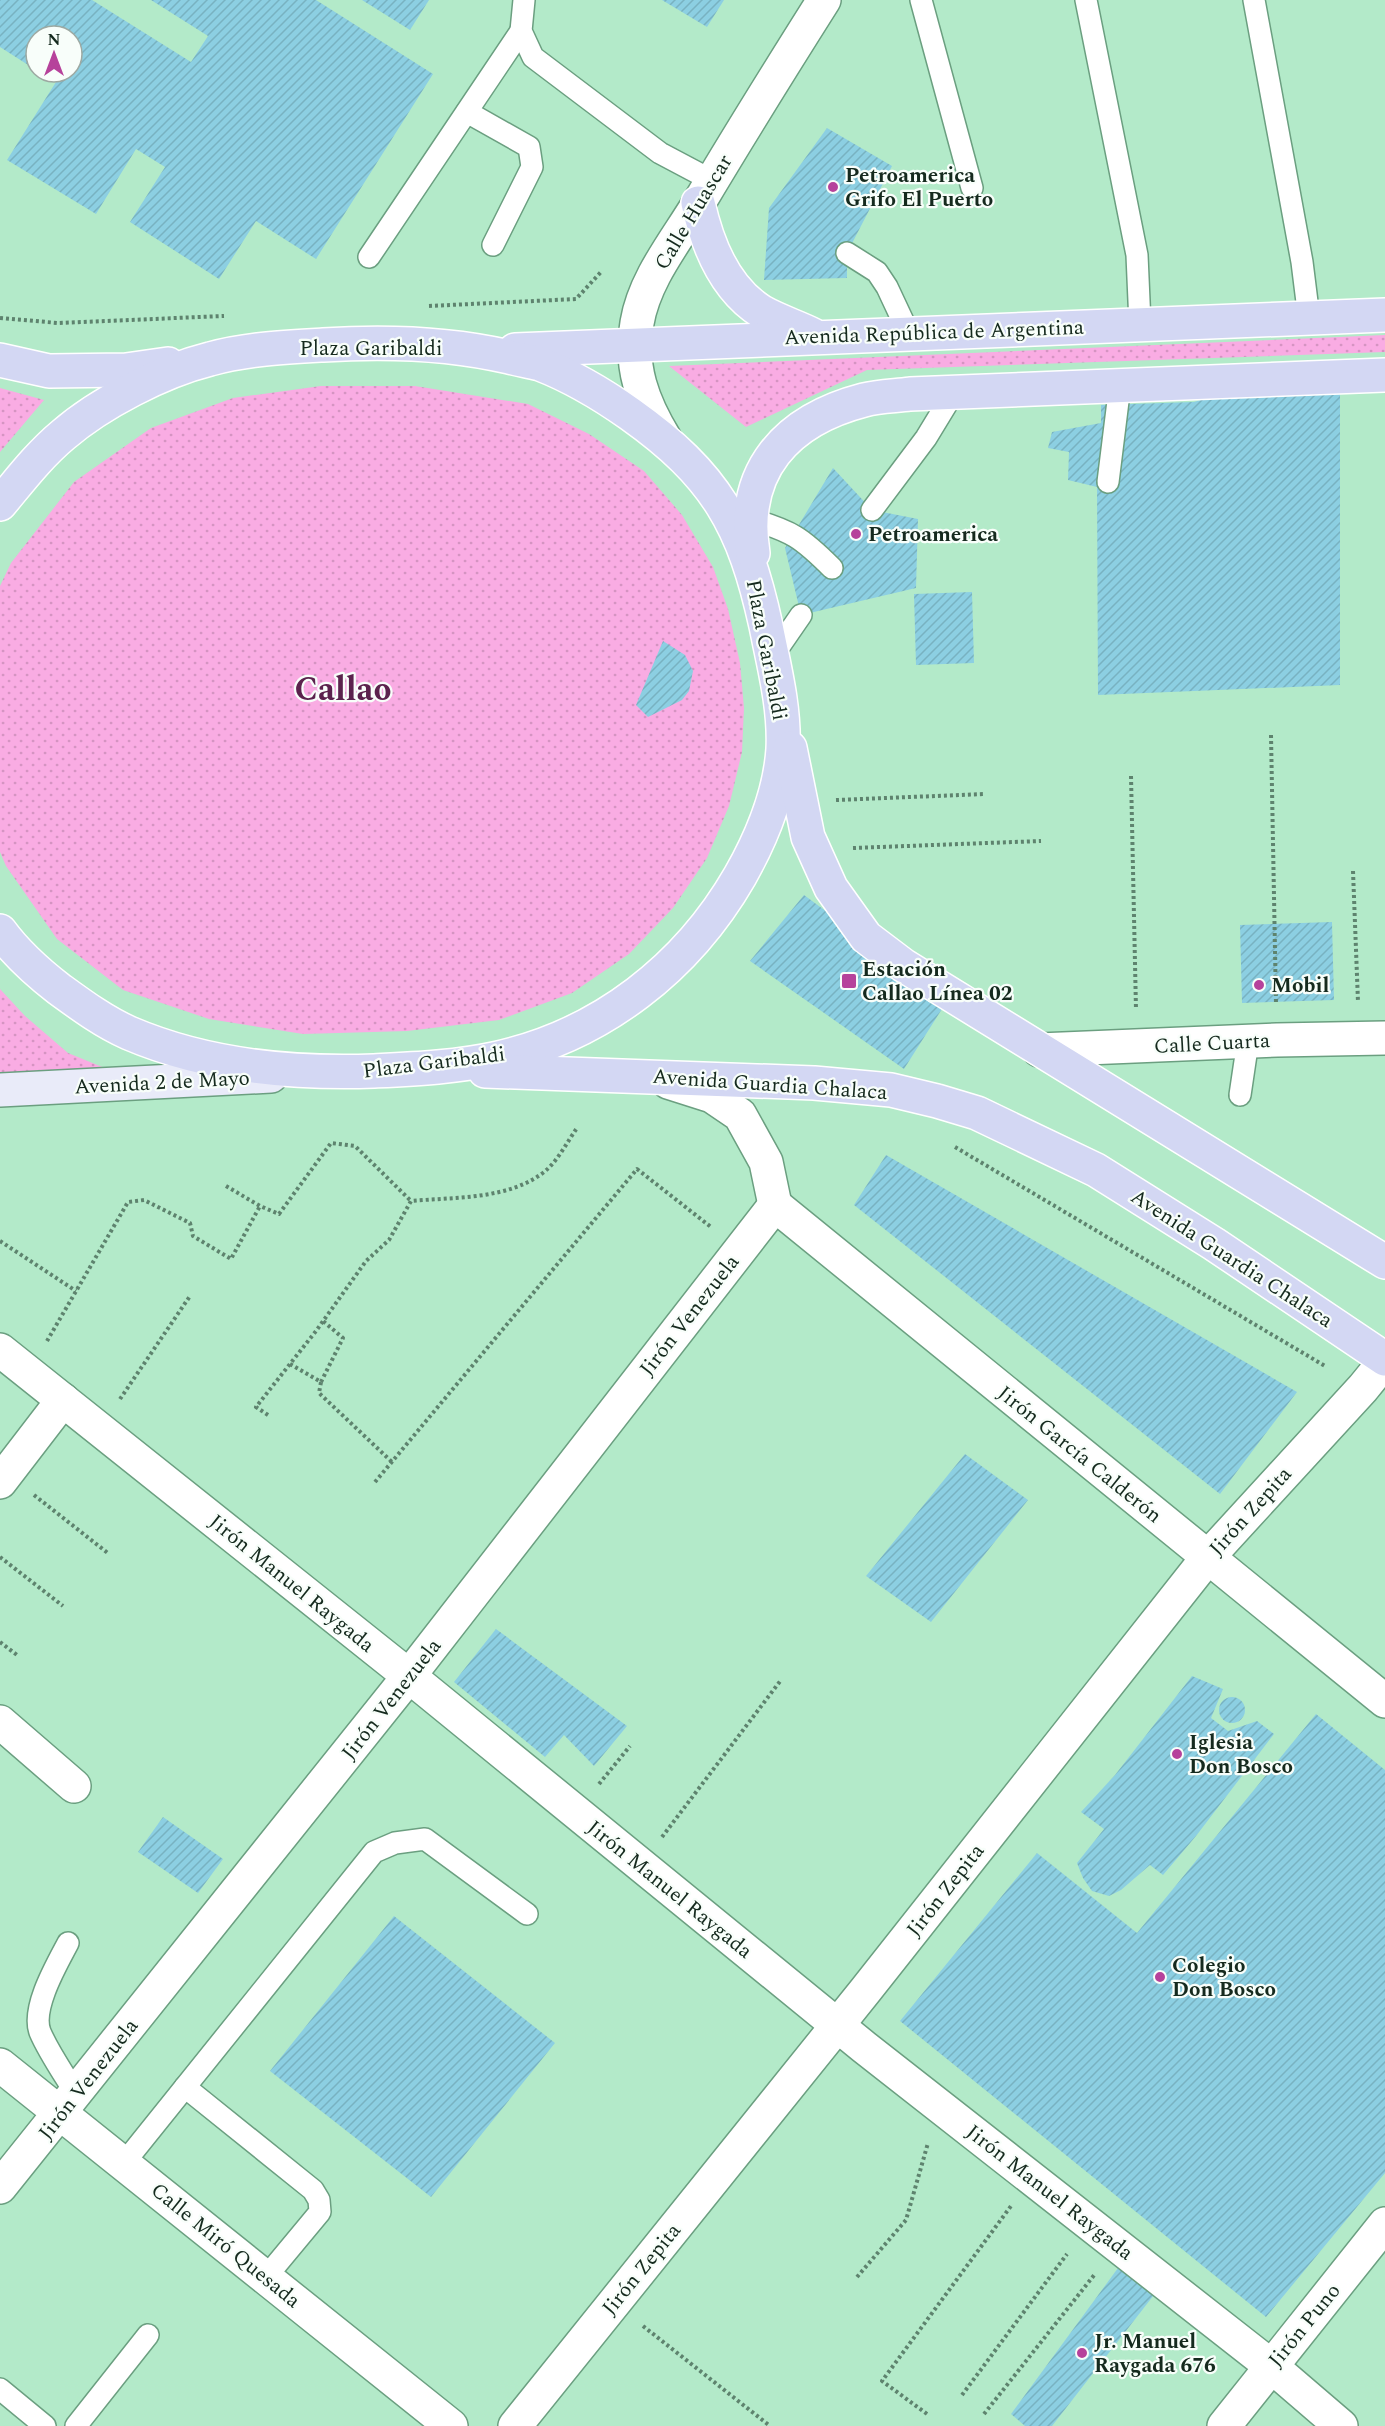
<svg xmlns="http://www.w3.org/2000/svg" width="1385" height="2426" viewBox="0 0 1385 2426" font-family="Spectral,serif">
  <style>
    .grass { fill: url(#grass-dots) }
    .building { fill: url(#building-hatch) }
    .lines { fill: none; stroke-linecap: round; stroke-linejoin: round }
    .service-casing { stroke: #6b9f80; stroke-width: 24 }
    .minor-casing { stroke: #6b9f80; stroke-width: 36 }
    .tertiary-casing { stroke: #6b9f80; stroke-width: 36 }
    .secondary-casing { stroke: #6b9f80; stroke-width: 36 }
    .primary-casing { stroke: #fff; stroke-width: 36 }
    .path { stroke: #5e836e; stroke-width: 4; stroke-dasharray: 3 3; stroke-linecap: butt }
    .service { stroke: #fff; stroke-width: 21 }
    .minor { stroke: #fff; stroke-width: 33 }
    .tertiary { stroke: #fff; stroke-width: 33 }
    .secondary { stroke: #e9ebf9; stroke-width: 33 }
    .primary { stroke: #d3d7f3; stroke-width: 33 }
    .poi-dot { fill: #b6429b; stroke: #f8fefa; stroke-width: 2 }
    .labels { text-anchor: middle; stroke-width: 4.5; stroke-linejoin: round; paint-order: stroke }
    .poi-label { font-size: 21px; font-weight: bold; fill: #152a1e; stroke: #f8fefa; text-anchor: start }
    .street-label { font-size: 21px; fill: #152a1e; stroke: #f8fefa }
    .town-label { font-size: 33px; font-weight: bold; fill: #5b224d; stroke: #f8fefa }
  </style>
  <defs>
    <pattern id="grass-dots" width="8" height="8" patternUnits="userSpaceOnUse" patternTransform="scale(1.5)"><rect width="8" height="8" fill="#f9ace3"/><path d="M2 2h.1M6 6h.1" fill="none" stroke="#d594c2" stroke-width="1.8" stroke-linecap="round"/></pattern>
    <pattern id="building-hatch" width="6" height="6" patternUnits="userSpaceOnUse" patternTransform="scale(1.5)"><rect width="6" height="6" fill="#8ccfe2"/><path d="M-1 1l2-2M0 6l6-6M5 7l2-2" fill="none" stroke="#78b2c1"/></pattern>
  </defs>
  <rect width="100%" height="100%" fill="#b3eac9"/>
  <!-- grass -->
  <g class="grass">
    <path d="M1385 335V352L867 370 746 427 669 366Z"/>
    <path d="M321 386H415L528 404 589 434 644 471 682 515 713 567 728 609 740 663 744 708 742 752 729 806 707 858 673 908 629 954 572 993 499 1020 407 1031 303 1034 209 1019 123 990 57 939 6 866 0 852V586L11 563 74 482 151 428 233 398Z"/>
    <path d="M0 388 44 400 0 452Z"/>
    <path d="M0 989 25 1016 68 1053 112 1071 0 1073Z"/>
  </g>
  <!-- building -->
  <g class="building">
    <path d="M0 0H92L191 62 208 36 151 0H316L433 74 316 259 256 221 219 279 130 222 165 167 136 149 96 214 7 160 56 82 40 72H72V36H36V70L0 47Z"/>
    <path d="M362 0H429L410 30Z"/>
    <path d="M662 0H724L707 27Z"/>
    <path d="M827 128 892 166 847 253V278L764 280 769 208Z"/>
    <path d="M1340 388V685L1098 695 1097 487 1068 480 1069 452 1048 448 1052 432 1101 423V405L1194 402 1226 392Z"/>
    <path d="M833 468 872 510 918 519 916 588 801 615 785 548Z"/>
    <path d="M972 592 974 663 916 665 914 594Z"/>
    <path d="M663 641 685 655 693 671 689 691 682 700 648 717 636 705Z"/>
    <path d="M804 895 947 1001 904 1069 750 961Z"/>
    <path d="M1332 922 1334 1000 1242 1003 1240 925Z"/>
    <path d="M886 1155 1297 1392 1220 1494 854 1205Z"/>
    <path d="M965 1454 1028 1500 931 1622 866 1576Z"/>
    <path d="M496 1629 627 1726 594 1766 564 1735 545 1757 454 1682Z"/>
    <path d="M1192 1676 1223 1689 1211 1718 1228 1731 1257 1721 1274 1734 1196 1836 1163 1875 1150 1865 1121 1890 1109 1896 1092 1891 1083 1878 1077 1863 1104 1829 1081 1812 1115 1775Z"/>
    <circle cx="1232" cy="1710" r="13"/>
    <path d="M1316 1714 1385 1770V2173L1266 2317 900 2021 1037 1853 1137 1933Z"/>
    <path d="M163 1817 223 1859 198 1893 138 1852Z"/>
    <path d="M394 1916 555 2043 431 2197 270 2071Z"/>
    <path d="M1118 2268 1157 2291 1052 2426H1025L1011 2414Z"/>
  </g>
  <g class="lines">
    <!-- service casing -->
    <g class="service-casing">
      <g id="service">
        <path d="M524 0 521 31 533 57 660 153 711 180"/>
        <path d="M921 0 972 188"/>
        <path d="M1086 0 1137 255 1140 324"/>
        <path d="M1254 0 1302 262 1309 318"/>
        <path d="M467 112 529 147 532 167 493 245"/>
        <path d="M847 253 877 272 887 287 909 334"/>
        <path d="M369 257 521 31"/>
        <path d="M1108 482 1120 385"/>
        <path d="M872 510 926 438 954 392"/>
        <path d="M750 519C792 531 802 538 832 568"/>
        <path d="M772 657 801 615"/>
        <path d="M1240 1095 1248 1041"/>
        <path d="M68 1943C57 1964 31 2008 40 2032 49 2053 64 2074 76 2094"/>
        <path d="M185 2087 313 2190 319 2200 320 2212 266 2277"/>
        <path d="M124 2163 374 1852 395 1843 425 1839 527 1914"/>
        <path d="M0 2389 45 2426"/>
        <path d="M76 2426 148 2335"/>
      </g>
    </g>
    <!-- minor casing -->
    <g class="minor-casing">
      <g id="minor">
        <path d="M1039 1050 1277 1040 1385 1038"/>
        <path d="M668 1082 712 1096 740 1115 766 1162 775 1205"/>
        <path d="M775 1205 1385 1701"/>
        <path d="M0 1350 409 1676 864 2047 1271 2366 1341 2426"/>
        <path d="M0 1482 63 1400"/>
        <path d="M0 1722 74 1786"/>
        <path d="M0 2065 451 2426"/>
        <path d="M0 2187 409 1676 775 1205"/>
        <path d="M515 2426 865 1991 1208 1557 1363 1388 1385 1361"/>
        <path d="M1224 2426 1385 2224"/>
      </g>
    </g>
    <!-- tertiary casing -->
    <g class="tertiary-casing">
      <path id="tertiary" d="M665 439C643 403 629 367 637 323 644 280 675 242 697 206 738 137 781 68 824 0"/>
    </g>
    <!-- secondary casing -->
    <g class="secondary-casing">
      <path id="secondary" d="M0 1090 271 1076"/>
    </g>
    <!-- primary casing -->
    <g class="primary-casing">
      <g id="primary">
        <path d="M698 203C707 244 725 289 762 312 778 321 797 327 813 335"/>
        <path d="M515 350 1385 315"/>
        <path d="M0 360 49 371 126 370 168 364"/>
        <path d="M0 504C20 480 39 455 63 435 100 403 162 371 210 359 246 349 286 347 323 345 385 341 449 343 509 357 519 360 530 361 540 364 571 376 603 395 630 414 716 475 744 525 766 626 774 666 785 708 783 749 780 793 761 839 740 876 687 968 601 1035 498 1058 458 1067 414 1069 374 1071 291 1074 206 1066 129 1033 104 1022 81 1005 59 989 37 972 16 953 0 931"/>
        <path d="M753 553C740 470 787 420 864 400 879 396 895 396 910 394L1385 375"/>
        <path d="M790 748 808 837 831 888 866 937 903 965 1385 1262"/>
        <path d="M485 1071 814 1083 891 1090 937 1101 977 1113 1096 1170 1214 1244 1385 1359"/>
      </g>
    </g>
    <!-- path -->
    <g class="path">
      <path d="M429 306 576 299 601 272"/>
      <path d="M0 318 58 323 224 316"/>
      <path d="M1271 735 1276 1004"/>
      <path d="M1131 776 1136 1010"/>
      <path d="M836 800 985 794"/>
      <path d="M853 848 1041 841"/>
      <path d="M1353 871 1358 1002"/>
      <path d="M955 1147 1325 1366"/>
      <path d="M226 1186 260 1206 279 1214 331 1143 355 1146 411 1201"/>
      <path d="M0 1241 76 1291"/>
      <path d="M47 1341 128 1202 144 1200 190 1223 193 1236 231 1259 260 1206"/>
      <path d="M290 1364 321 1382 319 1393 392 1462"/>
      <path d="M321 1382 343 1338 323 1321"/>
      <path d="M120 1399 190 1296"/>
      <path d="M268 1415 256 1407 316 1331 366 1261 389 1240 411 1201C454 1197 508 1200 544 1172 558 1161 567 1142 577 1128"/>
      <path d="M375 1482 637 1169 711 1227"/>
      <path d="M34 1495 109 1554"/>
      <path d="M0 1557 63 1606"/>
      <path d="M0 1642 17 1655"/>
      <path d="M599 1784 630 1746"/>
      <path d="M662 1837 781 1680"/>
      <path d="M857 2277 906 2220 928 2143"/>
      <path d="M643 2326 770 2426"/>
      <path d="M962 2395 1067 2254"/>
      <path d="M927 2414 882 2381 1011 2206"/>
      <path d="M984 2414 1095 2274"/>
    </g>
    <!-- service -->
    <use href="#service" class="service"/>
    <!-- minor -->
    <use href="#minor" class="minor"/>
    <!-- tertiary -->
    <use href="#tertiary" class="tertiary"/>
    <!-- secondary -->
    <use href="#secondary" class="secondary"/>
    <!-- primary -->
    <use href="#primary" class="primary"/>
  </g>
  <!-- markers -->
  <g class="poi-dot">
    <circle cx="833" cy="187" r="6"/>
    <circle cx="856" cy="534" r="6"/>
    <rect x="841" y="973" width="16" height="16" rx="3"/>
    <circle cx="1259" cy="985" r="6"/>
    <circle cx="1177" cy="1754" r="6"/>
    <circle cx="1160" cy="1977" r="6"/>
    <circle cx="1082" cy="2353" r="6"/>
  </g>
  <g class="labels">
    <!-- poi labels -->
    <g class="poi-label">
      <text x="845" y="182">Petroamerica<tspan x="845" dy="24">Grifo El Puerto</tspan></text>
      <text x="868" y="541">Petroamerica</text>
      <text x="862" y="976">Estación<tspan x="862" dy="24">Callao Línea 02</tspan></text>
      <text x="1271" y="992">Mobil</text>
      <text x="1189" y="1749">Iglesia<tspan x="1189" dy="24">Don Bosco</tspan></text>
      <text x="1172" y="1972">Colegio<tspan x="1172" dy="24">Don Bosco</tspan></text>
      <text x="1094" y="2348">Jr. Manuel<tspan x="1094" dy="24">Raygada 676</tspan></text>
    </g>
    <!-- street labels -->
    <g class="street-label">
      <text transform="translate(693 212) rotate(-59)" y="7">Calle Huascar</text>
      <text transform="translate(934 332) rotate(-2)" y="7">Avenida República de Argentina</text>
      <text x="371" y="355">Plaza Garibaldi</text>
      <text transform="translate(767 650) rotate(79)" y="7">Plaza Garibaldi</text>
      <text transform="translate(1212 1043) rotate(-3)" y="7">Calle Cuarta</text>
      <text transform="translate(434 1062) rotate(-7)" y="7">Plaza Garibaldi</text>
      <text transform="translate(162 1082) rotate(-3)" y="7">Avenida 2 de Mayo</text>
      <text transform="translate(770 1084) rotate(4)" y="7">Avenida Guardia Chalaca</text>
      <text transform="translate(1232 1258) rotate(33)" y="7">Avenida Guardia Chalaca</text>
      <text transform="translate(689 1315) rotate(-52)" y="7">Jirón Venezuela</text>
      <text transform="translate(1080 1454) rotate(39)" y="7">Jirón García Calderón</text>
      <text transform="translate(1250 1511) rotate(-48)" y="7">Jirón Zepita</text>
      <text transform="translate(292 1583) rotate(39)" y="7">Jirón Manuel Raygada</text>
      <text transform="translate(391 1699) rotate(-52)" y="7">Jirón Venezuela</text>
      <text transform="translate(670 1889) rotate(39)" y="7">Jirón Manuel Raygada</text>
      <text transform="translate(945 1890) rotate(-52)" y="7">Jirón Zepita</text>
      <text transform="translate(88 2079) rotate(-52)" y="7">Jirón Venezuela</text>
      <text transform="translate(1050 2192) rotate(38)" y="7">Jirón Manuel Raygada</text>
      <text transform="translate(226 2245) rotate(39)" y="7">Calle Miró Quesada</text>
      <text transform="translate(641 2269) rotate(-51)" y="7">Jirón Zepita</text>
      <text transform="translate(1304 2325) rotate(-51)" y="7">Jirón Puno</text>
    </g>
    <!-- town labels -->
    <g class="town-label">
      <text x="343" y="700">Callao</text>
    </g>
  </g>
  <!-- north arrow -->
  <g transform="translate(54 54)"><circle r="28" fill="#f8fefa" stroke="#9da9a2" stroke-width="1.5"/>
  <path d="M0-4.5L10 22L0 15L-10 22Z" fill="#b6429b"/>
  <text y="-9" font-size="16" font-weight="bold" text-anchor="middle" fill="#152a1e">N</text>
  </g>
</svg>
